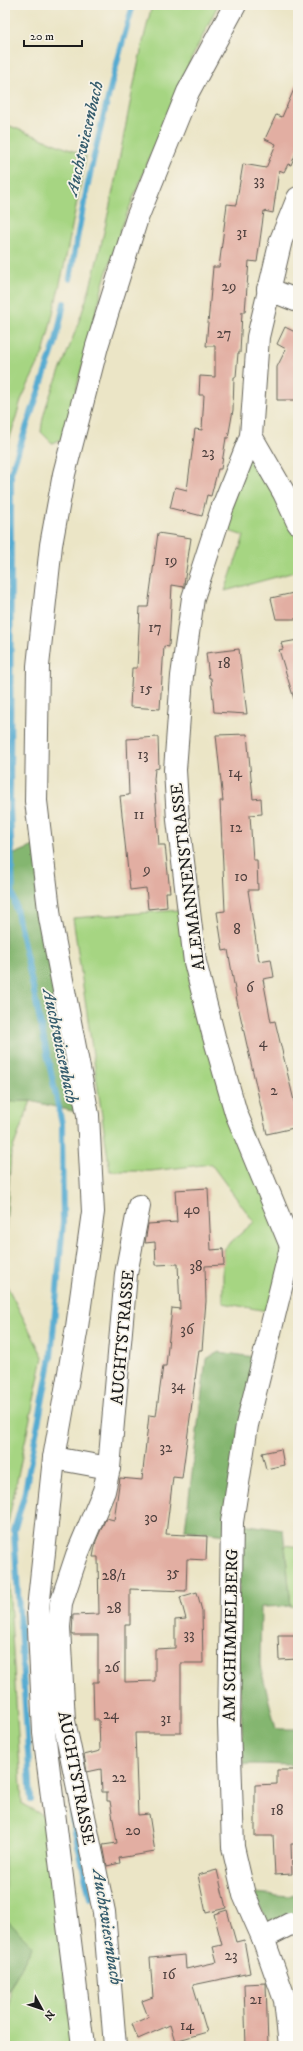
<svg xmlns="http://www.w3.org/2000/svg" width="303" height="2051" viewBox="0 0 303 2051" font-family="'IM FELL DW Pica',serif">
  <style>
    .green { fill: #a6d582; stroke: #61784f }
    .forest { fill: #84b670; stroke: #506946 }
    .lines { fill: none; stroke-linecap: round; stroke-linejoin: round }
    .stream { stroke: #54abd1; stroke-width: 6 }
    .building { fill: #e2aea2 }
    .minor-casing { stroke: #646258; stroke-width: 24 }
    .minor { stroke: #fff; stroke-width: 22 }
    .labels { text-anchor: middle; stroke-width: 3.5; stroke-linejoin: round; paint-order: stroke }
    .number-label { font-size: 15px; fill: #4e403e }
    .street-label { font-size: 17px; fill: #1c1c1c; stroke: #f7f3e8 }
    .water-label { font-size: 18px; font-style: italic; fill: #355c6d; stroke: #f7f3e8 }
  </style>
  <rect width="100%" height="100%" fill="#f7f3e8"/>
  <filter id="ink" filterUnits="userSpaceOnUse"><feTurbulence type="fractalNoise" baseFrequency=".025" numOctaves="2"/><feDisplacementMap in="SourceGraphic" scale="8" xChannelSelector="R" yChannelSelector="G"/><feConvolveMatrix kernelMatrix="1 2 1 2 8 2 1 2 1" color-interpolation-filters="sRGB"/></filter>
  <filter id="wash" filterUnits="userSpaceOnUse"><feTurbulence type="fractalNoise" baseFrequency=".012" numOctaves="4" result="noise"/><feDisplacementMap in="SourceGraphic" scale="16" xChannelSelector="R" yChannelSelector="G"/><feGaussianBlur stdDeviation="0.9" result="paint"/><feColorMatrix in="noise" values="0 0 0 0 0 0 0 0 0 0 0 0 0 0 0 0 0 1.4 0 .05"/><feComposite in="paint" operator="in"/></filter>
  <g filter="url(#wash)">
    <rect width="100%" height="100%" fill="#ebe5c6"/>
    <!-- green -->
    <g class="green">
      <path d="M152 5H218L182 78 122 226 104 281 64 438 52 443 41 432C43 408 53 388 62 366 73 338 84 309 92 280 117 190 128 96 152 5Z"/>
      <path d="M5 124 86 156 64 267 44 351 21 400 5 455Z"/>
      <path d="M251 436 298 523V571L225 591 244 536 217 527Z"/>
      <path d="M180 910 287 1247 272 1312 223 1303V1249L254 1222 211 1164 151 1171H110L73 918Z"/>
      <path d="M31 1101 11 1153 5 1240V1102Z"/>
      <path d="M5 1282 43 1357 6 1532 22 1804 44 1816 73 2046H9L10 1988 32 1946 5 1918Z"/>
      <path d="M285 1545 298 1547V1608L291 1606Z"/>
    </g>
    <!-- forest -->
    <g class="forest">
      <path d="M41 843 88 1115 31 1101 5 1102V858Z"/>
      <path d="M219 1352 261 1358 227 1535 185 1530 206 1359Z"/>
      <path d="M242 1524 283 1530 291 1606 261 1607 260 1665 276 1729H298V1765L244 1764 237 1636Z"/>
      <path d="M298 1892V1918L268 1927 255 1893 289 1896Z"/>
      <path d="M5 1918 33 1946 5 1996Z"/>
    </g>
    <g class="lines">
      <!-- stream -->
      <g class="stream">
        <path d="M70 279C85 187 107 95 133 5"/>
        <path d="M31 1800 14 1531 24 1496 51 1357 63 1222 62 1124 13 894 10 808 11 472 56 341 64 303"/>
        <path d="M71 1814 90 1898"/>
      </g>
    </g>
    <g id="blocks">
      <!-- building -->
      <g class="building">
        <path d="M298 80V148L291 165 288 164 284 172 279 170 273 213 264 211 257 262 249 261 245 312H242L240 353H238L236 377H234L233 410 228 438H226L221 469H218L211 496 207 495 202 516 170 508 175 487 187 490 195 429 202 430 204 395H199L200 376 215 377V346H206L213 267H219L227 204 236 205 243 164 266 168 276 144 265 139 276 115 282 117Z"/>
        <path d="M298 325V400H277V367L286 349 277 344 285 327 295 332Z"/>
        <path d="M158 533 191 538 184 584V587L172 585 169 647 164 646 160 709 130 707 132 668H137L140 607H148Z"/>
        <path d="M298 592V619H276L271 598Z"/>
        <path d="M298 640V698L294 699 279 650 283 649 281 643Z"/>
        <path d="M239 649 247 714 214 712 211 678H209L206 653Z"/>
        <path d="M247 734 253 799 261 798 262 814 250 815 253 860H257L258 890H248L259 961 271 959 274 977 263 979 271 1022 275 1021 295 1105 298 1104V1127L267 1134 237 1001 228 950 223 951 217 912 225 911 220 801H223L216 735Z"/>
        <path d="M158 737 159 768 155 769 154 779 159 845H165L170 892H166L167 907 148 909 146 888 130 890 120 796 129 795 127 739Z"/>
        <path d="M208 1188 211 1250 223 1249 224 1265 205 1266 206 1301 202 1350H199L182 1478 173 1477 166 1534 207 1536 206 1560 187 1559 186 1591 130 1589V1625H125V1682L155 1681V1649L175 1648V1620L186 1619 180 1597 197 1592 202 1611 203 1663H181V1733H135L138 1815 149 1814 155 1852 119 1858 120 1863 107 1866 103 1845 117 1843 110 1801H107V1792H102L101 1769 87 1772 84 1755 100 1751 99 1720H94L93 1682H98V1635H72L73 1615 99 1614 98 1557H93L96 1541 106 1518 114 1520 120 1478 142 1480 149 1415 156 1416 163 1366H166L172 1308 180 1309 178 1264 156 1265 155 1242 145 1243 148 1224 177 1222 175 1190Z"/>
        <path d="M281 1449 284 1465 266 1469 262 1453Z"/>
        <path d="M278 1635H298V1659L279 1660Z"/>
        <path d="M277 1770H298V1844H291L292 1874 275 1875 273 1836H255V1785L277 1784Z"/>
        <path d="M217 1870 226 1908 206 1913 198 1875Z"/>
        <path d="M227 1910 236 1942 244 1940 250 1973 193 1985 207 2032 175 2041 170 2025 138 2039 132 2024 148 2017 142 2001 153 1997 150 1958 185 1955 186 1969 217 1962 213 1947 222 1945 214 1914Z"/>
        <path d="M266 1983 268 2046H246L244 1984Z"/>
      </g>
    </g>
  </g>
  <g filter="url(#ink)">
    <use href="#blocks" fill-opacity="0" stroke="#646258" stroke-width="1"/>
    <g class="lines">
      <!-- minor casing -->
      <g class="minor-casing">
        <g id="minor">
          <path d="M268 289 298 301"/>
          <path d="M251 436 284 493 298 523"/>
          <path d="M291 1246 236 1113 214 1037 195 962 178 820 175 770 182 676 193 598 222 509 251 436 258 337 281 240 298 198"/>
          <path d="M54 1458 109 1468"/>
          <path d="M263 1938 290 1924 298 1925"/>
          <path d="M83 2046 44 1732 38 1609 54 1458 77 1327 93 1212 88 1115 50 918 36 801 38 666 51 545 64 474 97 346 137 218 188 92 235 5"/>
          <path d="M115 2046 104 1912 64 1721 59 1627 61 1603 77 1555 104 1491 109 1468 126 1274 139 1206"/>
          <path d="M290 2046 285 2000 263 1938 244 1895 233 1847 229 1724 232 1522 247 1425 295 1231"/>
        </g>
      </g>
      <!-- minor -->
      <use href="#minor" class="minor"/>
    </g>
  </g>
  <g class="labels">
    <!-- number labels -->
    <g class="number-label">
      <text x="259" y="185">33</text>
      <text x="242" y="237">31</text>
      <text x="229" y="291">29</text>
      <text x="224" y="338">27</text>
      <text x="208" y="457">23</text>
      <text x="171" y="565">19</text>
      <text x="155" y="632">17</text>
      <text x="224" y="668">18</text>
      <text x="146" y="693">15</text>
      <text x="143" y="759">13</text>
      <text x="235" y="777">14</text>
      <text x="139" y="819">11</text>
      <text x="236" y="832">12</text>
      <text x="147" y="874">9</text>
      <text x="241" y="881">10</text>
      <text x="237" y="934">8</text>
      <text x="250" y="992">6</text>
      <text x="263" y="1047">4</text>
      <text x="274" y="1095">2</text>
      <text x="192" y="1214">40</text>
      <text x="196" y="1271">38</text>
      <text x="187" y="1334">36</text>
      <text x="178" y="1390">34</text>
      <text x="166" y="1452">32</text>
      <text x="151" y="1522">30</text>
      <text x="173" y="1577">35</text>
      <text x="114" y="1580">28/1</text>
      <text x="114" y="1613">28</text>
      <text x="189" y="1639">33</text>
      <text x="112" y="1672">26</text>
      <text x="111" y="1719">24</text>
      <text x="166" y="1723">31</text>
      <text x="119" y="1782">22</text>
      <text x="277" y="1815">18</text>
      <text x="133" y="1835">20</text>
      <text x="231" y="1960">23</text>
      <text x="169" y="1979">16</text>
      <text x="256" y="2004">21</text>
      <text x="187" y="2030">14</text>
    </g>
    <!-- street labels -->
    <g class="street-label">
      <text transform="translate(187 877) rotate(-97)" y="6">ALEMANNENSTRASSE</text>
      <text transform="translate(122 1337) rotate(-85)" y="6">AUCHTSTRASSE</text>
      <text transform="translate(230 1635) rotate(-89)" y="6">AM SCHIMMELBERG</text>
      <text transform="translate(77 1778) rotate(79)" y="6">AUCHTSTRASSE</text>
    </g>
    <!-- water labels -->
    <g class="water-label">
      <text transform="translate(84 138) rotate(-77)" y="6">Auchtwiesenbach</text>
      <text transform="translate(61 1046) rotate(78)" y="6">Auchtwiesenbach</text>
      <text transform="translate(108 1927) rotate(81)" y="6">Auchtwiesenbach</text>
    </g>
  </g>
  <!-- margin -->
  <rect width="303" height="2051" fill="none" stroke="#f7f3e8" stroke-width="20"/>
  <!-- north arrow -->
  <g transform="translate(42 2009) rotate(130)" stroke="#f7f3e8" stroke-width="3" paint-order="stroke">
  <path d="M0-3L7 15L0 10L-7 15Z" fill="#1c1c1c"/>
  <text y="-6" font-size="11" font-weight="bold" text-anchor="middle" fill="#1c1c1c">N</text>
  </g>
  <!-- scale -->
  <path d="M24 40v6h58v-6" fill="none" stroke="#1c1c1c" stroke-width="2"/>
  <text x="30" y="40" font-size="12" fill="#1c1c1c" stroke="#f7f3e8" stroke-width="3" paint-order="stroke">20 m</text>
</svg>
